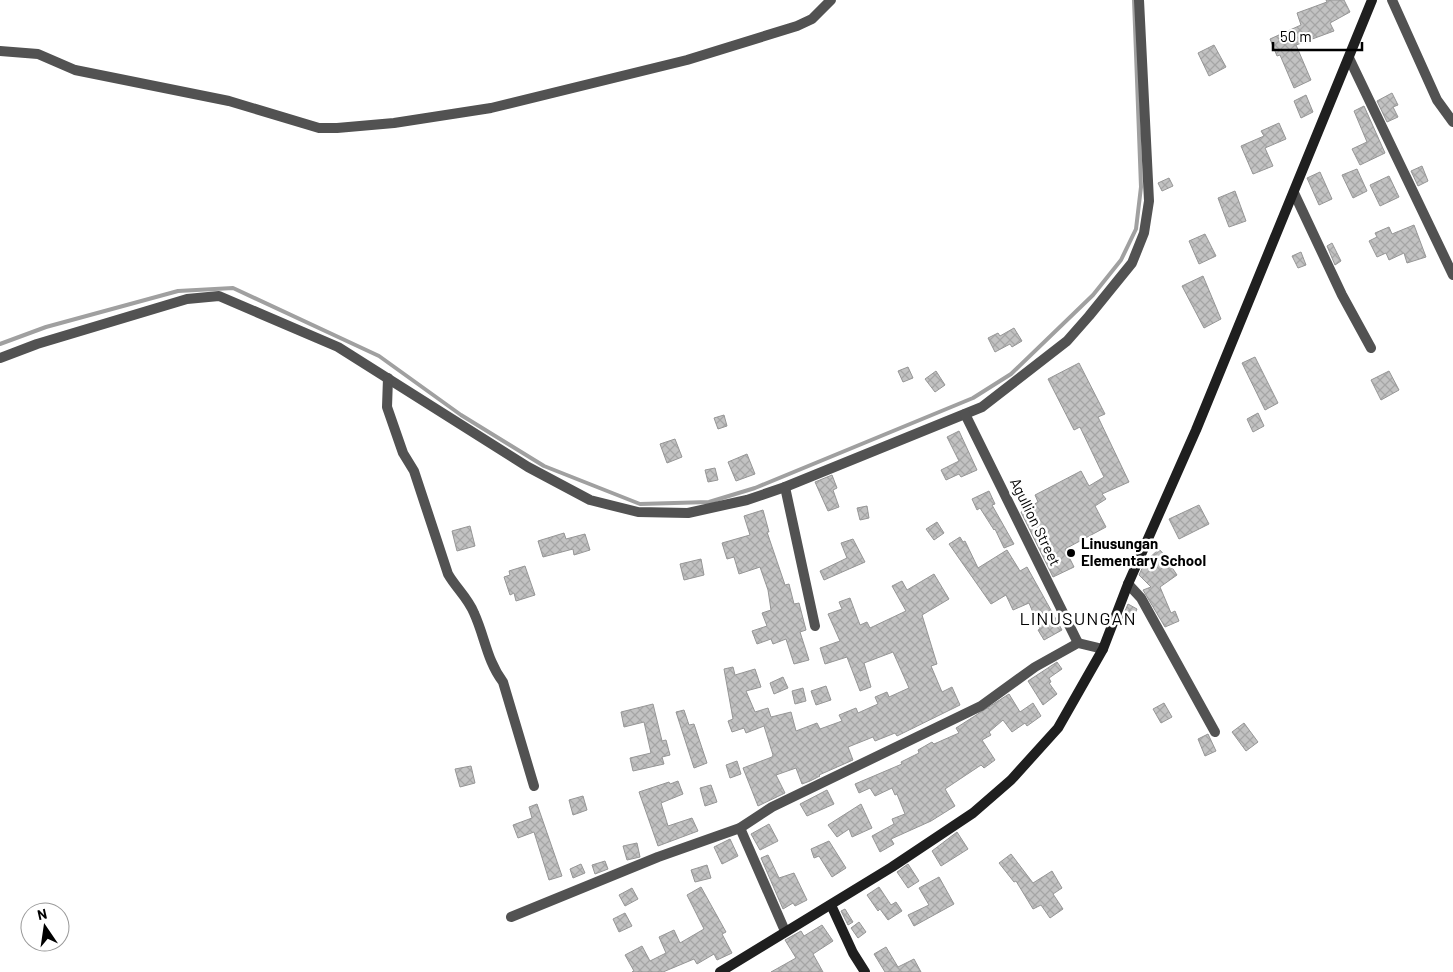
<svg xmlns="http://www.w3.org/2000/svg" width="1453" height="972" viewBox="0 0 1453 972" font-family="Barlow,sans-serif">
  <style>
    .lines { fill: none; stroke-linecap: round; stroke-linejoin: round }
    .stream { stroke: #a0a0a0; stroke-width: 4 }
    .building { fill: url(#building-cross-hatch); stroke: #969696 }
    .street { stroke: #525252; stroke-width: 10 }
    .secondary { stroke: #1f1f1f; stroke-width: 10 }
    .poi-dot { fill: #000; stroke: #fff; stroke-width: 2 }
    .labels { text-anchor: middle; stroke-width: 5; stroke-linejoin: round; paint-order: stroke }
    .street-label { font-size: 15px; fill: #000; stroke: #fff }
    .poi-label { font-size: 15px; font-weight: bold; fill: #000; stroke: #fff; text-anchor: start }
    .quarter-label { font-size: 18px; letter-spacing: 1px; fill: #000; stroke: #fff }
  </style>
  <defs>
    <pattern id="building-cross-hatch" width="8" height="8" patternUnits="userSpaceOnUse" patternTransform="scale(1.25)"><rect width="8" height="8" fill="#c2c2c2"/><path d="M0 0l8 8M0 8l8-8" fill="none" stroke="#a5a5a5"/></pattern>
  </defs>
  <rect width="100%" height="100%" fill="#fff"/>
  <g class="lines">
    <!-- stream -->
    <path class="stream" d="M0 344 46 327 178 291 233 288 379 356 461 415 544 466 640 504 709 502 755 488 973 398 1011 374 1093 295 1121 260 1136 229 1141 187 1134 0"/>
  </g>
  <!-- building -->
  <g class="building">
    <path d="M1326 0H1344L1350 12 1330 23 1334 31 1296 45 1311 80 1294 88 1280 55 1277 56 1270 39 1301 25 1297 13 1327 2Z"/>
    <path d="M1214 45 1226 67 1209 76 1198 53Z"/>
    <path d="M1392 93 1398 105 1393 107 1398 117 1387 122 1377 101Z"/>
    <path d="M1306 95 1313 112 1301 118 1294 101Z"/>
    <path d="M1364 106 1385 153 1360 165 1352 149 1367 142 1354 111Z"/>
    <path d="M1279 123 1286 139 1265 148 1273 166 1253 174 1241 146 1264 136 1261 131Z"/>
    <path d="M1422 166 1428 181 1418 186 1411 171Z"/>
    <path d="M1357 169 1367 191 1353 198 1342 175Z"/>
    <path d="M1320 172 1332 199 1319 205 1307 178Z"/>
    <path d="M1389 176 1399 197 1380 206 1370 185Z"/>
    <path d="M1169 178 1173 186 1162 191 1158 183Z"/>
    <path d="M1235 191 1246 221 1229 227 1218 198Z"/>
    <path d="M1414 225 1426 257 1407 263 1404 253 1389 260 1386 253 1377 257 1369 241 1377 237 1375 233 1389 227 1392 234Z"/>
    <path d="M1205 234 1216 256 1199 264 1189 241Z"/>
    <path d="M1332 243 1341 261 1335 265 1327 246Z"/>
    <path d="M1301 252 1306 265 1298 268 1292 256Z"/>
    <path d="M1203 276 1221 319 1204 328 1182 286Z"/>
    <path d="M1014 328 1022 341 1012 347 1010 344 995 352 988 338 998 333 1000 336Z"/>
    <path d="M1255 357 1278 403 1265 410 1242 363Z"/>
    <path d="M1079 363 1105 414 1098 417 1129 482 1102 494 1106 499 1095 506 1106 527 1065 549 1074 567 1053 577 1021 512 1038 502 1035 495 1081 471 1089 486 1104 477 1080 427 1074 430 1048 379Z"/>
    <path d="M908 367 913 378 903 382 898 371Z"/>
    <path d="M936 371 945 385 935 392 925 379Z"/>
    <path d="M1389 371 1399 390 1381 400 1371 380Z"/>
    <path d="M1258 413 1264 426 1253 432 1247 419Z"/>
    <path d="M724 415 727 426 718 429 714 418Z"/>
    <path d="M959 431 977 470 961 477 959 474 946 480 941 470 959 461 947 437Z"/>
    <path d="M675 439 682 457 667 463 660 444Z"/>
    <path d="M747 454 755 474 736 481 728 462Z"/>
    <path d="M715 468 718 480 708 482 705 470Z"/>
    <path d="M832 475 837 488 833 490 839 507 828 511 815 482Z"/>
    <path d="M989 491 995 504 992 505 1014 544 1004 548 995 529 994 530 980 508 977 510 972 499Z"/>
    <path d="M1199 505 1209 524 1179 539 1169 519Z"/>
    <path d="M867 506 869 518 860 520 857 508Z"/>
    <path d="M763 510 769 532H767L785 585 789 584 794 604 799 603 806 630 800 632 809 660 794 664 786 639 773 644 771 639 757 644 752 631 767 626 762 613 771 610 768 590 760 567 739 574 734 557 727 559 722 543 750 535 744 516Z"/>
    <path d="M937 522 944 533 934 540 926 529Z"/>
    <path d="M470 526 475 546 457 551 452 531Z"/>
    <path d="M564 533 566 539 585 534 590 550 574 555 573 549 543 557 538 541Z"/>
    <path d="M960 537 963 542 965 541 978 568 1007 550 1020 571 1027 567 1062 630 1044 640 1038 630 1040 629 1029 603 1013 610 1006 595 991 604 949 544Z"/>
    <path d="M853 539 865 562 824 580 820 571 847 558 841 543Z"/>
    <path d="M1159 549 1170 561 1169 563 1177 575 1160 587 1171 613 1175 611 1179 621 1165 627 1143 590 1151 587 1139 575 1145 562Z"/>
    <path d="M701 559 704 575 684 580 680 564Z"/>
    <path d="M525 566 535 595 516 601 514 593 510 595 504 577 510 575 509 571Z"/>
    <path d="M934 574 949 599 922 615 937 664 931 666 942 692 952 687 960 705 897 736 895 733 875 741 873 737 848 747 853 760 819 775 820 776 810 781 802 784 796 768 776 775 785 793 758 806 743 768 772 757 773 755 764 726 746 733 744 728 732 732 728 721 733 719 724 669 733 667 735 675 755 669 761 687 746 691 755 712 768 708 771 717 791 712 796 731 817 723 820 729 842 721 839 715 856 708 858 713 878 704 875 697 887 692 889 697 909 688 893 652 864 663 871 687 860 691 847 657 825 664 820 648 840 641 828 614 842 609 839 602 850 598 860 625 867 622 870 628 906 611 892 586 902 581 907 590Z"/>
    <path d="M1128 604 1137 609 1131 622 1122 618Z"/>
    <path d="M1057 662 1062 669 1049 678 1051 682 1049 683 1057 694 1043 705 1028 681Z"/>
    <path d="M783 677 788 688 774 694 770 683Z"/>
    <path d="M826 686 831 700 816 705 811 691Z"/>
    <path d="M803 688 806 701 795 704 792 691Z"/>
    <path d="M1009 694 1020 712 1033 703 1041 716 1027 726 1025 723 1012 732 1003 720 989 732 991 735 982 740 995 760 984 768 981 765 945 789 955 806 931 821 891 839 894 844 880 852 872 836 894 824 892 819 905 814 897 794 895 795 892 788 875 796 870 788 859 793 855 784 902 764 901 762 919 753 918 750 932 742 934 744 959 733 956 728Z"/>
    <path d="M1164 703 1172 717 1161 723 1153 709Z"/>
    <path d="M653 704 662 741 666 740 670 755 662 757 664 764 633 771 630 758 651 753 644 722 624 727 621 712Z"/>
    <path d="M684 710 689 725 694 724 707 763 694 768 676 712Z"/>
    <path d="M1244 723 1258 742 1246 751 1232 732Z"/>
    <path d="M1208 734 1216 751 1205 756 1198 739Z"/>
    <path d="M737 761 741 774 730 778 726 765Z"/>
    <path d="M471 766 475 783 460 787 455 769Z"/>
    <path d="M678 781 683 794 661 803 668 826 692 818 698 831 658 846 639 792 669 782 670 784Z"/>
    <path d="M711 785 717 802 705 806 700 788Z"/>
    <path d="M827 790 834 804 807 816 800 804Z"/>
    <path d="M583 796 587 810 573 815 569 800Z"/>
    <path d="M537 804 562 876 549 880 534 832 518 838 513 825 532 818 529 807Z"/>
    <path d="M861 804 872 828 852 837 849 829 837 837 828 825Z"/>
    <path d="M769 824 778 841 760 850 751 834Z"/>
    <path d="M957 832 968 849 941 866 932 851Z"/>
    <path d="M730 839 738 856 722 864 714 847Z"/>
    <path d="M829 841 846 868 832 877 819 856 814 858 811 849Z"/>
    <path d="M637 843 640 857 627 860 623 846Z"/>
    <path d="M1011 854 1033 883 1052 871 1062 888 1053 894 1063 909 1050 918 1041 905 1033 909 1016 881 1014 882 999 863Z"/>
    <path d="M768 855 779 878 794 873 807 900 795 906 793 903 783 909 761 858Z"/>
    <path d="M605 861 608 869 595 874 592 865Z"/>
    <path d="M581 864 585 873 573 878 570 869Z"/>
    <path d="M908 864 919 881 908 888 897 872Z"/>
    <path d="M707 865 711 878 695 882 691 870Z"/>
    <path d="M939 877 954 904 914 926 908 915 929 905 919 888Z"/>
    <path d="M701 887 726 932 722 934 732 953 717 960 714 954 697 964 694 959 663 972H632L634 971 625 955 642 946 650 961 666 953 659 937 674 930 680 943 704 929 687 895Z"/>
    <path d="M879 887 891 905 896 902 902 911 888 920 880 909 878 911 867 895Z"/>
    <path d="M632 888 638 899 625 906 619 895Z"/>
    <path d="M845 909 853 922 848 925 841 911Z"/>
    <path d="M625 913 632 926 619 932 613 919Z"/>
    <path d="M859 922 866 932 858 938 851 928Z"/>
    <path d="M822 925 833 941 813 954 823 972H771L796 958 785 940 801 931 804 936Z"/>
    <path d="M886 947 898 967 914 959 921 972H885L874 954Z"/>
  </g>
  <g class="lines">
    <!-- street -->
    <g class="street">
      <path d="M1392 0 1437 100 1453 122"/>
      <path d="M0 51 38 54 75 70 229 101 319 128H337L394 123 491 108 687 60 797 26 812 19 831 0"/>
      <path d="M1349 58 1453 275"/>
      <path d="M1294 193 1342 295 1371 348"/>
      <path d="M0 358 37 344 187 299 219 296 338 347 528 467 590 500 638 512 688 513 747 500 785 487 982 407 1067 341 1089 316 1132 263 1144 233 1149 201 1139 0"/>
      <path d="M388 378 387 407 403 453 414 471 448 574C456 588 468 598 474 613 485 637 487 661 503 682L534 786"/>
      <path d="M965 414 1078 643"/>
      <path d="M785 487 815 626"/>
      <path d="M1128 584 1141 598 1215 732"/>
      <path d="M740 828 785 931"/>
      <path d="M511 917 658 857 740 828 772 807 981 706 1035 667 1078 643 1103 649"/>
    </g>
    <!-- secondary -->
    <g class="secondary">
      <path d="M831 905 853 953 865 972"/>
      <path d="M720 972 892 867 973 813 1011 780 1058 728 1103 649 1128 584 1196 430 1372 0"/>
    </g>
  </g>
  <!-- markers -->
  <circle class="poi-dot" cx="1071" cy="553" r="5"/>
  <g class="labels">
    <!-- street labels -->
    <g class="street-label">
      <text transform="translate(1035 522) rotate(64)" y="5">Agullion Street</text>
    </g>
    <!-- poi labels -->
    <g class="poi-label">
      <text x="1081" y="549">Linusungan<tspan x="1081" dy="17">Elementary School</tspan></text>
    </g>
    <!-- quarter labels -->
    <g class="quarter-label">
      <text x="1078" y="625">LINUSUNGAN</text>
    </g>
  </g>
  <!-- north arrow -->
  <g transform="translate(45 927) rotate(347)"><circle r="24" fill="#ffffff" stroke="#999999"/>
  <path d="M0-4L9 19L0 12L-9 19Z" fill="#000000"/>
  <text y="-8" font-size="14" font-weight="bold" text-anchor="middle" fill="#000000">N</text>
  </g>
  <!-- scale -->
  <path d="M1273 42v8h89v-8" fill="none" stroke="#000000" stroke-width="2.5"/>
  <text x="1280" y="42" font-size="15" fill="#000000" stroke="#ffffff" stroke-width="4" paint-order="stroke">50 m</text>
</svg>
